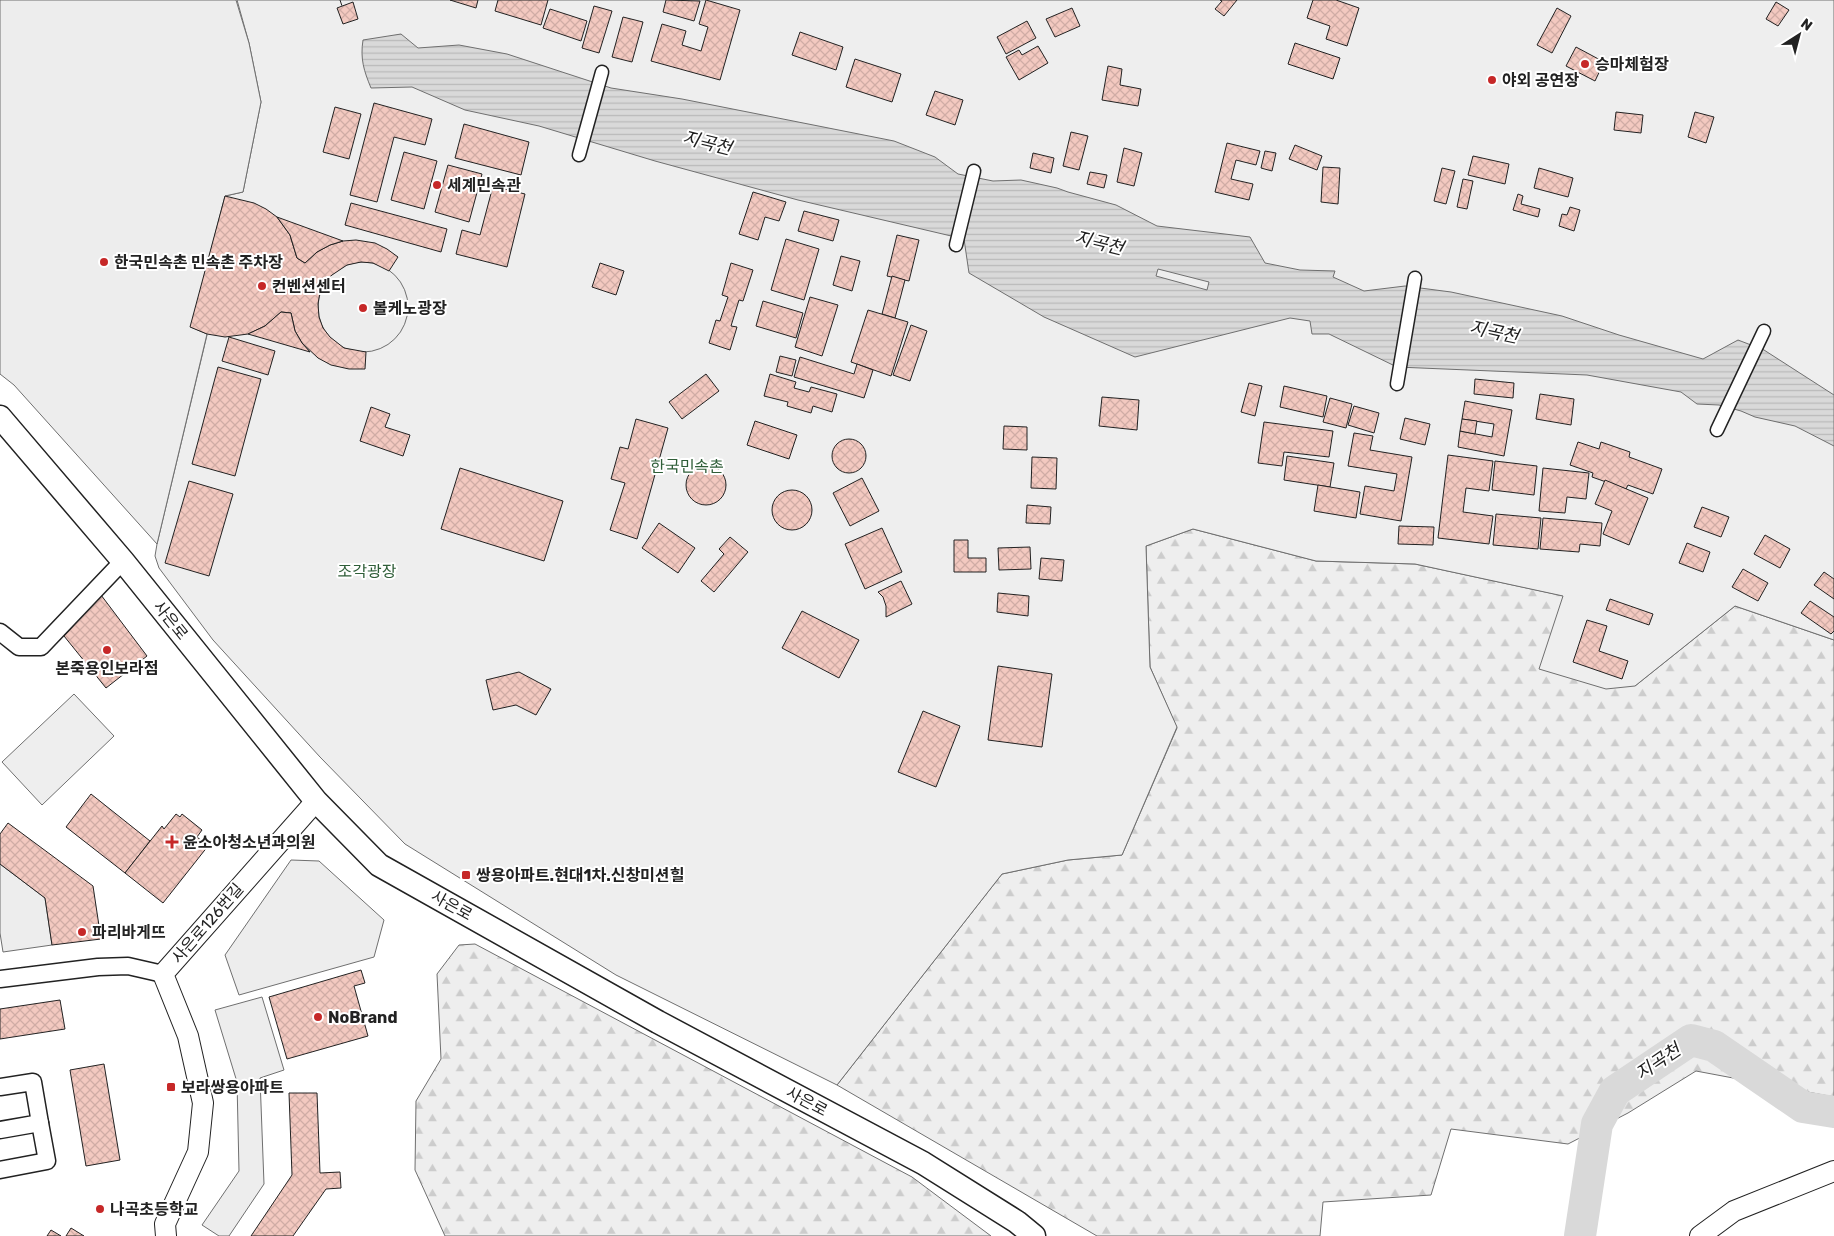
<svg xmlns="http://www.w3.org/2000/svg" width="1834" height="1236" viewBox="0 0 1834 1236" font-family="Rubik,'Noto Sans KR',sans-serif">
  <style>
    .forest { fill: url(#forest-firs); stroke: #6f6f6f }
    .green { fill: #eee; stroke: #6f6f6f }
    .parking { fill: #ededed; stroke: #6f6f6f }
    .water { fill: url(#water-rules); stroke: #6f6f6f; fill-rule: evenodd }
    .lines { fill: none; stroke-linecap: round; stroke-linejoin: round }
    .river { stroke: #d9d9d9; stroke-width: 32 }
    .building { fill: url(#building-cross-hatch); stroke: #222 }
    .pedestrian-casing { stroke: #222; stroke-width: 15 }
    .minor-casing { stroke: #222; stroke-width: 19 }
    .tertiary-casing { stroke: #222; stroke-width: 22 }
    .secondary-casing { stroke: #222; stroke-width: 25 }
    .pedestrian { stroke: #fff; stroke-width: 12 }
    .minor { stroke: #fff; stroke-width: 16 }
    .tertiary { stroke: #fff; stroke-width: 20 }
    .secondary { stroke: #fff; stroke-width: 22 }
    .fence { stroke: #222; stroke-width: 1; stroke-dasharray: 6 2.5; stroke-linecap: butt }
    .poi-dot { fill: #c62828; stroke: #fff; stroke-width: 2 }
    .labels { text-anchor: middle; stroke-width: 4; stroke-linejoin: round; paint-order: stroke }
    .poi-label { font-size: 16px; font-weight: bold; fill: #222; stroke: #fff; text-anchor: start }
    .park-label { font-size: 16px; fill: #2f5e38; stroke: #fff }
    .street-label { font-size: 16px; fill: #222; stroke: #fff }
    .water-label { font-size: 18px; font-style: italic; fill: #222; stroke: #fff }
  </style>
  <defs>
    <pattern id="forest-firs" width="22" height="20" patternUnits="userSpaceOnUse" patternTransform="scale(1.25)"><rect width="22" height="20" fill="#eee"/><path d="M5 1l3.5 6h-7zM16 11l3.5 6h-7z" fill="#ccc"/></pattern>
    <pattern id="water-rules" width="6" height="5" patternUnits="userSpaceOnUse" patternTransform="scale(1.25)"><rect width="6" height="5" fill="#d9d9d9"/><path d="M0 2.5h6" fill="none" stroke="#bababa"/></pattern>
    <pattern id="building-cross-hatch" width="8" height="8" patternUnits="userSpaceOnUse" patternTransform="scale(1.25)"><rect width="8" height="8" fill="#f3c9c0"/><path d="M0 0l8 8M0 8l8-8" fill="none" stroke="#d0aca5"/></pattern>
  </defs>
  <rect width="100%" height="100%" fill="#fff"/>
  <!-- forest -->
  <g class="forest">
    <path d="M1193 529 1316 561 1415 564 1564 596 1635 686 1735 606 1834 640V1097L1696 1071 1628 1113 1568 1144 1451 1129 1431 1195 1323 1202 1320 1236H1097L837 1085 1002 874 1068 860 1122 855 1177 728 1150 667 1146 546Z"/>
    <path d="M475 944 912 1177 991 1236H445L415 1170 416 1101 441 1059 437 974 459 945Z"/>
  </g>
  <!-- green -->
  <g class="green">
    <path d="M237 0H1834V640L1735 606 1635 686 1606 689 1539 669 1563 596 1415 564 1316 561 1193 529 1146 546 1150 667 1177 727 1122 855 1068 860 1002 874 837 1085 616 975 405 844 320 757 213 640 159 568 155 556 157 544 207 335 190 327 225 196 243 192 261 102 249 43Z"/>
    <path d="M74 694 114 736 42 805 2 762Z"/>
  </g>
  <!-- parking -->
  <g class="parking">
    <path d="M0 0H236L249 43 261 102 243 192 225 196 191 327 207 334 157 544 14 385 0 374Z"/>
    <circle cx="363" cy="307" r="45"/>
    <path d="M291 860 319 861 384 920 374 957 239 995 225 955Z"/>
    <path d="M0 864 45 898 52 945 3 952 0 933Z"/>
    <path d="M262 997 284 1070 260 1078 264 1184 229 1236H219L202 1225 239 1171 237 1082 215 1010Z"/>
  </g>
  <!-- water -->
  <path class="water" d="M401 34 418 48 459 45 507 54 611 88 682 99 894 141 935 157 958 174 993 181 1021 180 1057 188 1068 192 1116 205 1157 226 1250 237 1265 263 1300 270 1335 271 1333 277 1364 291 1405 286 1451 292 1562 316 1619 335 1703 359 1738 340 1764 350 1834 395V446L1795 426 1755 417 1741 411 1719 405 1697 404 1681 392 1587 375 1397 367 1329 334H1312L1310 321 1290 318 1135 357 1044 317 969 273 964 239 798 200 655 161 539 126 465 110 412 87 371 88C364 71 360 59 363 40ZM1158 269 1209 282 1207 290 1156 276Z"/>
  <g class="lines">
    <!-- river -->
    <path class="river" d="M1580 1236 1597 1124 1615 1091 1691 1040 1714 1046 1803 1107 1834 1112"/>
  </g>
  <!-- building -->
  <g class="building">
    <path d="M450 0H478L476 8Z"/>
    <path d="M498 0H548L541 25 495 11Z"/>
    <path d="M666 0 700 1 694 21 663 12Z"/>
    <path d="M706 0 740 10 720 80 651 61 662 24 686 31 682 45 701 51 708 27 699 24Z"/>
    <path d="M1220 0H1237L1224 16 1215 9 1222 1Z"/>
    <path d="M1313 0H1336L1359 8 1347 46 1326 39 1330 26 1307 18Z"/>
    <path d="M353 2 358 19 343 24 337 8Z"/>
    <path d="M1776 2 1789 10 1778 26 1766 19Z"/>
    <path d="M594 6 612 11 599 53 582 48Z"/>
    <path d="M1072 8 1080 26 1055 37 1046 19Z"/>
    <path d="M1557 8 1571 16 1552 53 1537 45Z"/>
    <path d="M550 9 587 21 581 41 543 28Z"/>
    <path d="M623 17 643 22 632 62 612 57Z"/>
    <path d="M1027 21 1036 38 1006 54 997 37Z"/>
    <path d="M800 32 843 47 836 70 792 55Z"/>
    <path d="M1295 43 1340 58 1333 79 1288 64Z"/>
    <path d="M1038 46 1048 63 1019 80 1006 57 1019 50 1022 55Z"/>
    <path d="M1576 47 1604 62 1595 81 1566 66Z"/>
    <path d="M855 59 901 74 892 102 846 87Z"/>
    <path d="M1108 66 1122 69 1120 85 1141 89 1138 106 1102 100Z"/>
    <path d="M935 91 963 100 955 125 926 115Z"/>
    <path d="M374 103 432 119 425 145 394 137 377 202 350 195Z"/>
    <path d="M335 107 361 114 349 159 323 152Z"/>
    <path d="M1616 112 1643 115 1641 133 1614 130Z"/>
    <path d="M1695 112 1714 117 1706 143 1688 137Z"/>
    <path d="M464 124 529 142 521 175 455 158Z"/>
    <path d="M1071 132 1088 136 1079 170 1063 166Z"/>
    <path d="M1227 143 1260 151 1256 165 1236 160 1231 179 1253 184 1249 200 1215 192Z"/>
    <path d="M1295 145 1322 156 1317 170 1289 159Z"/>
    <path d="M1124 148 1142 153 1134 186 1117 182Z"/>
    <path d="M1265 151 1276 153 1272 171 1261 168Z"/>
    <path d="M404 152 437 161 424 209 391 200Z"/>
    <path d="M1033 153 1054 158 1051 173 1030 168Z"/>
    <path d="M1473 156 1509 164 1505 184 1468 175Z"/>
    <path d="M448 165 482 174 469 222 435 212Z"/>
    <path d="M1323 167 1340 168 1338 204 1321 202Z"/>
    <path d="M1442 168 1455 171 1446 204 1434 201Z"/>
    <path d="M1539 168 1573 178 1568 197 1534 188Z"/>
    <path d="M1090 172 1107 175 1104 188 1087 184Z"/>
    <path d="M1463 179 1473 181 1467 209 1457 207Z"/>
    <path d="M493 186 525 194 507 267 456 254 462 230 480 235Z"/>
    <path d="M753 192 786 202 779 221 765 217 758 240 739 234Z"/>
    <path d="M1518 194 1523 196 1521 204 1540 209 1538 217 1513 210Z"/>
    <path d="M225 196 254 203 266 209 277 217 290 235 297 258 305 263 317 252 330 245 343 241 356 240 375 243 387 249 398 257 389 271 373 263 361 262 347 265 332 275 326 280 320 292 318 304 319 317 323 328 330 337 344 348 366 352 365 369H349L331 365 318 358 302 343 295 331 291 313 281 312 265 326 248 334 225 337 207 334 190 327Z"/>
    <path d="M351 203 447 229 441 252 345 225Z"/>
    <path d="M1570 207 1580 210 1574 231 1559 226 1562 214 1567 215Z"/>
    <path d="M804 211 839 220 833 241 798 231Z"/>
    <path d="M277 217 343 241 330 245 317 252 305 263 297 258 290 235Z"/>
    <path d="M897 235 919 240 909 281 887 276Z"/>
    <path d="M786 239 819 249 804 300 771 290Z"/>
    <path d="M841 256 860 261 852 291 833 285Z"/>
    <path d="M600 263 624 271 616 295 592 287Z"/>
    <path d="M731 263 753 270 743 301 739 300 731 326 737 327 730 350 709 343 716 320 720 321 728 297 722 295Z"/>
    <path d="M892 276 905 280 895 318 882 314Z"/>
    <path d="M810 297 838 305 822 356 795 347Z"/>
    <path d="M763 301 803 313 796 338 756 326Z"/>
    <path d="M868 310 908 322 891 376 851 362Z"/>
    <path d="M281 312 291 313 295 331 302 343 310 352 248 334 265 326Z"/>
    <path d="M911 325 927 331 910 381 893 375Z"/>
    <path d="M229 337 275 351 268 375 222 361Z"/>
    <path d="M780 356 796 360 792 376 776 372Z"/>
    <path d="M800 357 854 374 857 364 873 370 864 398 794 377Z"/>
    <path d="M218 367 261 379 235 476 192 464Z"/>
    <path d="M706 374 719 391 682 419 669 402Z"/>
    <path d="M770 374 796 382 794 388 809 392 811 387 837 394 832 412 813 406 811 413 787 406 788 402 764 396Z"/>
    <path d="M1475 379 1514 383 1513 398 1474 394Z"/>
    <path d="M1249 383 1262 386 1255 416 1241 412Z"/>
    <path d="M1284 386 1327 396 1323 417 1280 407Z"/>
    <path d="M1540 394 1574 399 1571 425 1536 419Z"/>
    <path d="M1102 397 1139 400 1137 430 1099 426Z"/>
    <path d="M1330 398 1352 404 1346 428 1323 422Z"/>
    <path d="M1465 401 1512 410 1504 456 1458 447 1460 431 1492 437 1494 424 1462 419Z"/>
    <path d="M1354 406 1379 413 1374 433 1348 425Z"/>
    <path d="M371 407 390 414 385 427 410 435 403 456 360 441Z"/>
    <path d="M1405 418 1430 424 1425 445 1400 439Z"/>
    <path d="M636 419 668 428 637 539 610 530 625 483 611 479 620 447 628 449Z"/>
    <path d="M1462 419 1477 421 1475 434 1460 431Z"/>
    <path d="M755 421 797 435 789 459 747 445Z"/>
    <path d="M1264 422 1333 431 1329 457 1284 452 1282 466 1258 463Z"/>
    <path d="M1004 426 1027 427V450L1003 449Z"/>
    <path d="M1354 433 1373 436 1370 450 1412 457 1401 521 1360 514 1365 486 1394 491 1397 474 1348 466Z"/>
    <circle cx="849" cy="456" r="17"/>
    <path d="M1578 442 1599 449 1601 442 1630 452 1629 457 1662 469 1653 494 1628 485 1626 489 1592 477 1593 473 1570 465Z"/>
    <path d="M1448 455 1493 461 1489 491 1466 488 1463 512 1493 516 1489 544 1438 538Z"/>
    <path d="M1287 456 1334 463 1330 487 1284 480Z"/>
    <path d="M1032 457 1057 458 1056 489 1031 488Z"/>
    <path d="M1495 461 1537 466 1534 495 1492 490Z"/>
    <circle cx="706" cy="485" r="20"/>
    <path d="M460 468 563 501 544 561 441 529Z"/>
    <path d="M1543 468 1589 473 1586 499 1567 497 1565 513 1539 511Z"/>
    <path d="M862 478 879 511 850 526 833 493Z"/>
    <path d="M1605 480 1648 498 1629 545 1603 534 1612 511 1595 504Z"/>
    <path d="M189 481 233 494 209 576 165 563Z"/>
    <path d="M1318 485 1360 492 1356 518 1314 511Z"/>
    <circle cx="792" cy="510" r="20"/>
    <path d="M1027 505 1051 507 1050 524 1026 523Z"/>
    <path d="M1702 507 1729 517 1721 537 1694 527Z"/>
    <path d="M1496 514 1541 518 1538 549 1493 545Z"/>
    <path d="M1543 518 1602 523 1600 546 1580 544 1579 552 1540 549Z"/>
    <path d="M659 523 695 548 678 573 642 548Z"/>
    <path d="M1399 526 1434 527 1433 545 1398 544Z"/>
    <path d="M882 528 902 572 865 589 845 544Z"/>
    <path d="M1765 535 1790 549 1780 568 1754 554Z"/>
    <path d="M730 537 748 552 714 592 701 581 724 554 719 549Z"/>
    <path d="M954 540H968V558H986V572H954Z"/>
    <path d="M1687 543 1710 552 1703 572 1679 563Z"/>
    <path d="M1030 547 1031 569 999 570 998 548Z"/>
    <path d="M1041 558 1064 560 1062 581 1039 579Z"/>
    <path d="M1743 569 1768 583 1758 601 1732 587Z"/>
    <path d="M1824 572 1834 579V599L1814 585Z"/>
    <path d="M901 581 912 604 886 617V606L883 597 878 592Z"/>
    <path d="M998 593 1029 596 1028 616 997 612Z"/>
    <path d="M101 595 147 656 106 688 64 636Z"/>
    <path d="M1610 599 1653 614 1649 625 1606 610Z"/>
    <path d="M1810 601 1834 617V631L1831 634 1801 613Z"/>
    <path d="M802 611 859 640 839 678 782 648Z"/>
    <path d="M1587 620 1607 626 1599 651 1628 661 1622 679 1573 662Z"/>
    <path d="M998 666 1052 674 1042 747 988 740Z"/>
    <path d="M519 672 551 689 536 715 516 705 493 710 486 680Z"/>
    <path d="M923 711 960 726 936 787 898 772Z"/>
    <path d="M91 794 150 841 125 873 66 827Z"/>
    <path d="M176 814 180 817 182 814 202 830 197 837 208 846 163 903 125 873 162 826 164 829Z"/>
    <path d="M8 823 93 886 101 939 52 945 45 898 0 864V834Z"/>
    <path d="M361 970 365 983 354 986 368 1036 287 1059 269 997Z"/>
    <path d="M60 1000 65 1029 0 1039V1009Z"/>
    <path d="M104 1064 120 1160 86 1166 70 1070Z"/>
    <path d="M289 1093H317L320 1173 340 1172 341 1188 326 1189 293 1236H251L292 1175Z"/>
    <path d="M71 1228 84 1236H66Z"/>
    <path d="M51 1230 61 1236H47Z"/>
  </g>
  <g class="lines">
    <!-- pedestrian casing -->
    <g class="pedestrian-casing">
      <g id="pedestrian">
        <path d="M579 155 602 72"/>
        <path d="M956 245 974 171"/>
        <path d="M1397 384 1415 278"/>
        <path d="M1717 430 1764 331"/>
      </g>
    </g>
    <!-- minor casing -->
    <g class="minor-casing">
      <g id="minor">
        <path d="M0 632 19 647H41L123 561"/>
        <path d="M0 979 98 967 128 966 163 974"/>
        <path d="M0 1087 33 1082 40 1123 0 1130"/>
        <path d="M0 1170 47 1161 40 1123"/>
      </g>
    </g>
    <!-- tertiary casing -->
    <g class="tertiary-casing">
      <g id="tertiary">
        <path d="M166 1236 165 1224 198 1152 203 1103 188 1036 163 974 316 801"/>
        <path d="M1700 1236 1734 1211 1834 1171"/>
      </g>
    </g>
    <!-- secondary casing -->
    <g class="secondary-casing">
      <path id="secondary" d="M0 417 123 561 316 801 379 865 658 1022 923 1163 1017 1222 1034 1236"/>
    </g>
    <!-- pedestrian -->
    <use href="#pedestrian" class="pedestrian"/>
    <!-- minor -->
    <use href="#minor" class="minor"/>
    <!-- tertiary -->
    <use href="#tertiary" class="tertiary"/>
    <!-- secondary -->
    <use href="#secondary" class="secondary"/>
    <!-- fence -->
    <path class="fence" d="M340 0 342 6"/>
  </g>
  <!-- markers -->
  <g class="poi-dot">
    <circle cx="1585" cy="64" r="5"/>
    <circle cx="1492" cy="80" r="5"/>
    <circle cx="437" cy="185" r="5"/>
    <circle cx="104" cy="262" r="5"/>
    <circle cx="262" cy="286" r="5"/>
    <circle cx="363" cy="308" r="5"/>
    <circle cx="107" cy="650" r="5"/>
    <path d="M169.5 834.5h5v5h5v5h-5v5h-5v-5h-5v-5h5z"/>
    <rect x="461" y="870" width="10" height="10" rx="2.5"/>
    <circle cx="82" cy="932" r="5"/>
    <circle cx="318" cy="1017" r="5"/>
    <rect x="166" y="1082" width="10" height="10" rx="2.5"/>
    <circle cx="100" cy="1209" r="5"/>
  </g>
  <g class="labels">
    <!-- poi labels -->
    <g class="poi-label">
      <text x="1595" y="70">승마체험장</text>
      <text x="1502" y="86">야외 공연장</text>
      <text x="447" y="191">세계민속관</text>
      <text x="114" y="268">한국민속촌 민속촌 주차장</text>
      <text x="272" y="292">컨벤션센터</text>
      <text x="373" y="314">볼케노광장</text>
      <text x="107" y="674" text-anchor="middle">본죽용인보라점</text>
      <text x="183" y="848">윤소아청소년과의원</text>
      <text x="476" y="881">쌍용아파트.현대1차.신창미션힐</text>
      <text x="92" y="938">파리바게뜨</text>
      <text x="328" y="1023">NoBrand</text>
      <text x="181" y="1093">보라쌍용아파트</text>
      <text x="110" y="1215">나곡초등학교</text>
    </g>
    <!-- park labels -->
    <g class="park-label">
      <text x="687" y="472">한국민속촌</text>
      <text x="367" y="577">조각광장</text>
    </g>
    <!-- street labels -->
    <g class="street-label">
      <text transform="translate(171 620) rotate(51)" y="6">사은로</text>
      <text transform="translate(452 905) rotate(29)" y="6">사은로</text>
      <text transform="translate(207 923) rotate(-49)" y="6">사은로126번길</text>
      <text transform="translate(807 1101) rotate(28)" y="6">사은로</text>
    </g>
    <!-- water labels -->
    <g class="water-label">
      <text transform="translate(707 143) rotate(14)" y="6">지곡천</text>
      <text transform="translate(1099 243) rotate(14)" y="6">지곡천</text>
      <text transform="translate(1494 332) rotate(12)" y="6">지곡천</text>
      <text transform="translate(1658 1062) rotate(-34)" y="6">지곡천</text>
    </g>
  </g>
  <!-- north arrow -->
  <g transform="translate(1799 35) rotate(36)" stroke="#ffffff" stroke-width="4" paint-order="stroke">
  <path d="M0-4L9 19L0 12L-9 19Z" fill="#222222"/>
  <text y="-8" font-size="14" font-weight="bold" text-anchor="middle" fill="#222222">N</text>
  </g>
</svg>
